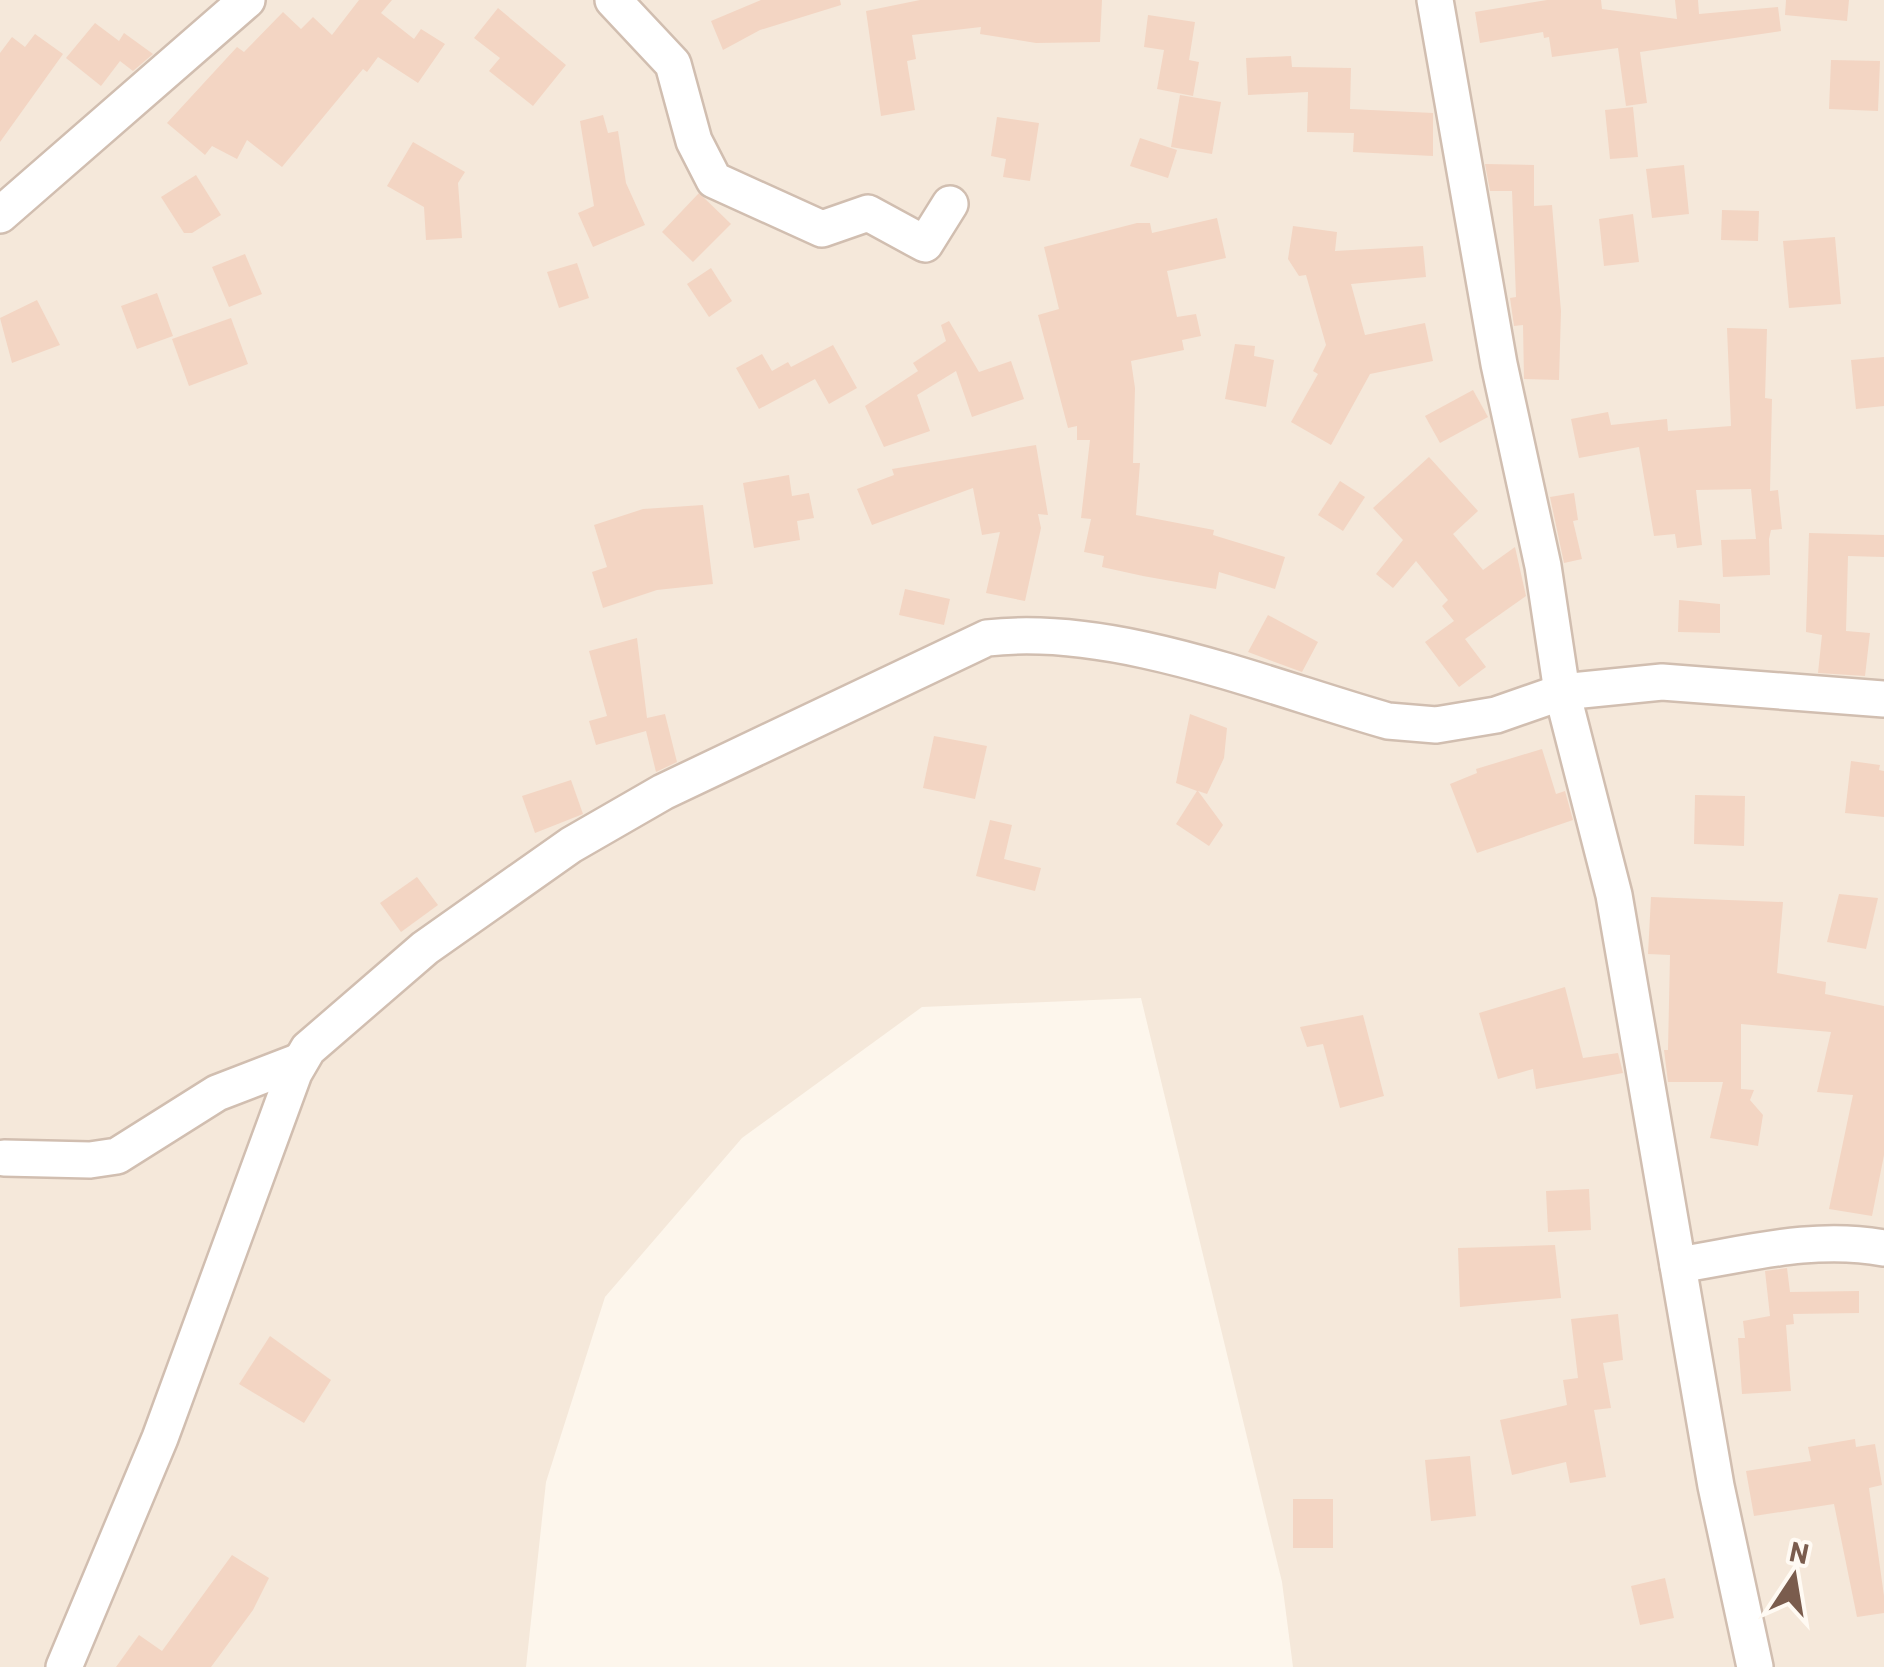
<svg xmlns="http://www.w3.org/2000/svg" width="1884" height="1667" viewBox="0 0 1884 1667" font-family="Barlow,sans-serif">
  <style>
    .residential { fill: #f5e8da }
    .building { fill: #f3d5c3 }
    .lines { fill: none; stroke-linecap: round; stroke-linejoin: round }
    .minor-casing { stroke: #d1beb0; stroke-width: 40 }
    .minor { stroke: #fff; stroke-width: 35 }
  </style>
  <rect width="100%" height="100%" fill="#fdf6ec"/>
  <!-- residential -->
  <path class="residential" d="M0 0H1884V1667H1293L1282 1582 1141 998 922 1007 742 1138 605 1297 546 1482 526 1667H0Z"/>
  <!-- building -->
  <g class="building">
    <path d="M359 0H392L381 13 414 39 421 29 445 44 418 83 378 57 367 72 363 69 282 167 247 140 237 159 212 146 205 155 167 123 237 47 244 52 283 12 301 29 313 17 332 35Z"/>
    <path d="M761 0H840L841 5 760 30 723 50 711 21Z"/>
    <path d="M920 0H1102L1100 42 1036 43 980 34 981 27 912 35 916 59 907 61 915 110 881 116 866 11Z"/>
    <path d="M1547 0H1601L1602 9 1677 19 1675 0H1698L1699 14 1778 7 1781 31 1640 52 1647 103 1626 106 1618 48 1552 57 1549 37 1544 38 1543 32 1480 43 1475 12Z"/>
    <path d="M1786 0H1849L1847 21 1785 15Z"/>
    <path d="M498 8 566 65 533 106 489 71 500 58 474 38Z"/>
    <path d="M1148 15 1195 22 1189 60 1199 62 1193 96 1157 89 1164 50 1144 47Z"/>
    <path d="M95 23 119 41 124 33 153 54 133 71 120 61 101 86 66 58Z"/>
    <path d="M35 34 63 54 0 142V53L12 37 25 47Z"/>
    <path d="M1291 56 1292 67 1351 68 1350 109 1433 113V156L1353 152 1354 133 1307 132 1308 92 1248 95 1246 58Z"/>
    <path d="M1831 60 1880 61 1878 111 1829 109Z"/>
    <path d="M1180 95 1221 102 1212 154 1171 147Z"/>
    <path d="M1633 107 1638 157 1610 159 1605 110Z"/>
    <path d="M603 115 608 133 618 131 626 183 645 225 593 247 578 213 594 206 580 121Z"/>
    <path d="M997 117 1039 123 1030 181 1003 177 1006 159 991 156Z"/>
    <path d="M1140 138 1177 150 1168 178 1130 166Z"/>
    <path d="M413 142 465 172 458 183 462 238 426 240 424 207 387 186Z"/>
    <path d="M1485 164 1534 165V206L1552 205 1561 311 1559 380 1524 379 1523 325 1514 326 1510 298 1516 297 1512 191H1490Z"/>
    <path d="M1684 165 1689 214 1652 218 1646 169Z"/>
    <path d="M196 175 221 215 192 233H184L161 197Z"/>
    <path d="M699 193 731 224 693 262 662 232Z"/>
    <path d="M1722 210 1759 211 1758 241 1721 240Z"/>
    <path d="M1633 214 1639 262 1604 266 1599 219Z"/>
    <path d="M1217 218 1226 258 1167 271 1177 317 1196 314 1201 336 1182 340 1184 350 1131 361 1135 388 1133 463H1140L1136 515 1214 530 1213 535 1285 557 1275 589 1219 572 1216 589 1143 576 1102 567 1104 556 1084 552 1091 519 1081 518 1090 440H1077V426L1068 428 1038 315 1059 309 1044 247 1137 223H1150L1152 233Z"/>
    <path d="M1293 226 1337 232 1335 251 1423 246 1426 277 1351 284 1365 335 1425 323 1433 361 1370 374 1331 445 1291 422 1318 374 1313 371 1326 345 1306 275 1299 276 1288 259Z"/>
    <path d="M1835 237 1841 304 1789 308 1783 241Z"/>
    <path d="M245 254 262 294 229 307 212 267Z"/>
    <path d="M577 263 589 298 559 308 547 272Z"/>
    <path d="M711 268 732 301 709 317 687 284Z"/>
    <path d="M157 293 173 336 137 349 121 306Z"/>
    <path d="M37 300 60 345 12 363 0 318Z"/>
    <path d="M231 318 248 364 189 386 172 339Z"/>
    <path d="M949 321 979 372 1011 361 1024 399 972 417 956 371 917 395 930 431 884 447 865 406 918 371 913 363 946 341 941 325Z"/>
    <path d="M1727 328 1767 329 1765 398 1772 399 1770 491 1778 490 1782 529 1771 530 1769 539 1770 575 1723 577 1721 540 1756 539 1751 489 1696 490 1702 545 1677 548 1675 534 1654 536 1639 447 1579 458 1571 419 1608 412 1611 425 1667 419 1668 431 1731 426Z"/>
    <path d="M1235 344 1255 346 1254 356 1274 360 1266 407 1225 399Z"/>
    <path d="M833 345 857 388 829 404 815 379 759 409 736 368 762 354 772 371 788 362 791 367Z"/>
    <path d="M1884 357V406L1856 409 1851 360Z"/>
    <path d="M1473 390 1488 417 1440 443 1425 416Z"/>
    <path d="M1036 445 1048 515 1038 514 1041 528 1025 601 986 593 1000 532 982 535 973 488 872 525 857 489 894 475 892 469Z"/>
    <path d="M1429 457 1478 511 1453 534 1483 570 1515 547 1526 596 1465 639 1486 667 1459 687 1425 642 1454 621 1442 606 1448 600 1416 561 1393 588 1376 574 1403 540 1373 508Z"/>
    <path d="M789 475 792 496 809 493 814 518 797 521 800 540 754 548 743 483Z"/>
    <path d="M1340 481 1365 497 1343 531 1318 515Z"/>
    <path d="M1574 493 1578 520 1573 521 1582 559 1564 563 1550 497Z"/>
    <path d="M703 505 713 584 657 590 603 608 592 572 607 567 594 525 643 509Z"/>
    <path d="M1809 533 1884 535V557L1848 556 1846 631 1870 633 1865 676 1818 673 1822 635 1806 632Z"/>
    <path d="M905 589 950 599 944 625 899 615Z"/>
    <path d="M1679 600 1720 604V633L1678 632Z"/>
    <path d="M1268 615 1318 642 1302 672 1248 652Z"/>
    <path d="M637 638 647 718 665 714 677 762 656 772 646 731 596 745 589 721 607 716 589 651Z"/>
    <path d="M1190 714 1227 728 1224 758 1207 794 1198 791 1223 825 1209 846 1176 824 1197 791 1176 783Z"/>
    <path d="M934 736 987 746 975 799 923 788Z"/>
    <path d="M1542 749 1556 794 1565 791 1573 820 1477 853 1450 784 1477 773 1476 769Z"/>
    <path d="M1851 761 1880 765 1879 770 1884 771V817L1845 813Z"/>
    <path d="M571 780 583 814 535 833 522 796Z"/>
    <path d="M1695 795 1745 796 1744 846 1694 844Z"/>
    <path d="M990 820 1012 825 1004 859 1041 868 1035 891 976 876Z"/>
    <path d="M417 877 438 905 401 932 380 903Z"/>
    <path d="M1839 894 1878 898 1866 949 1827 942Z"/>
    <path d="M1651 897 1783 902 1777 973 1826 982 1825 994 1884 1006V1155L1872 1216 1829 1209 1853 1095 1817 1092 1831 1032 1741 1024V1089L1754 1090 1750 1100 1763 1115 1758 1146 1710 1138 1723 1082H1668L1664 1050H1668L1670 955 1648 954Z"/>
    <path d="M1565 987 1583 1058 1618 1053 1623 1073 1536 1089 1533 1069 1498 1079 1479 1013Z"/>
    <path d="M1363 1015 1384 1096 1340 1108 1323 1044 1307 1047 1300 1027Z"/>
    <path d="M1589 1189 1591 1230 1548 1232 1546 1191Z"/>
    <path d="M1555 1245 1561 1298 1460 1307 1458 1248Z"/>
    <path d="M1787 1268 1790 1292 1859 1291V1313L1793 1314 1794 1324 1786 1325 1791 1391 1742 1394 1738 1338H1745L1743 1321 1770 1316 1765 1271Z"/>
    <path d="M1618 1314 1623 1360 1603 1363 1611 1408 1594 1410 1606 1477 1570 1483 1566 1462 1512 1475 1500 1420 1567 1405 1563 1380 1578 1378 1571 1319Z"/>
    <path d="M270 1336 331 1380 304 1423 239 1384Z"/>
    <path d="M1855 1439 1856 1447 1875 1444 1882 1485 1869 1488 1884 1596V1613L1857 1617 1834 1504 1754 1516 1746 1471 1811 1461 1808 1447Z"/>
    <path d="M1470 1456 1476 1516 1431 1521 1425 1460Z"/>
    <rect x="1293" y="1499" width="40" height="49"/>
    <path d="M232 1555 269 1578 253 1610 211 1667H116L139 1635 162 1651Z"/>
    <path d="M1665 1578 1674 1618 1640 1625 1631 1586Z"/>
  </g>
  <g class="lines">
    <!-- minor casing -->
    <g class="minor-casing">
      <g id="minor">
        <path d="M613 0 673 64 694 141 714 180 822 229 868 213 925 244 950 204"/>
        <path d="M1435 0 1499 364 1543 566 1562 692 1614 895 1716 1486 1755 1667"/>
        <path d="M0 215 247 0"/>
        <path d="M4 1158 90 1160 117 1156 217 1093 300 1061"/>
        <path d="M1678 1265C1747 1254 1814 1235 1884 1248"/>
        <path d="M64 1667 160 1438 294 1073 308 1049 425 948 571 845 663 792 987 638C1114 623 1265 686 1388 721L1436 725 1496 715 1562 692 1662 682 1884 699"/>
      </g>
    </g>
    <!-- minor -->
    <use href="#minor" class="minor"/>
  </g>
  <!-- north arrow -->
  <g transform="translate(1794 1577) rotate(12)" stroke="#fffaf3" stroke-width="8" paint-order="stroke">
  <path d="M0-8L18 38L0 25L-18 38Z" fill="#7a5c4d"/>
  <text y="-15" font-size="28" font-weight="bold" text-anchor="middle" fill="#7a5c4d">N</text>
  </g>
</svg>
